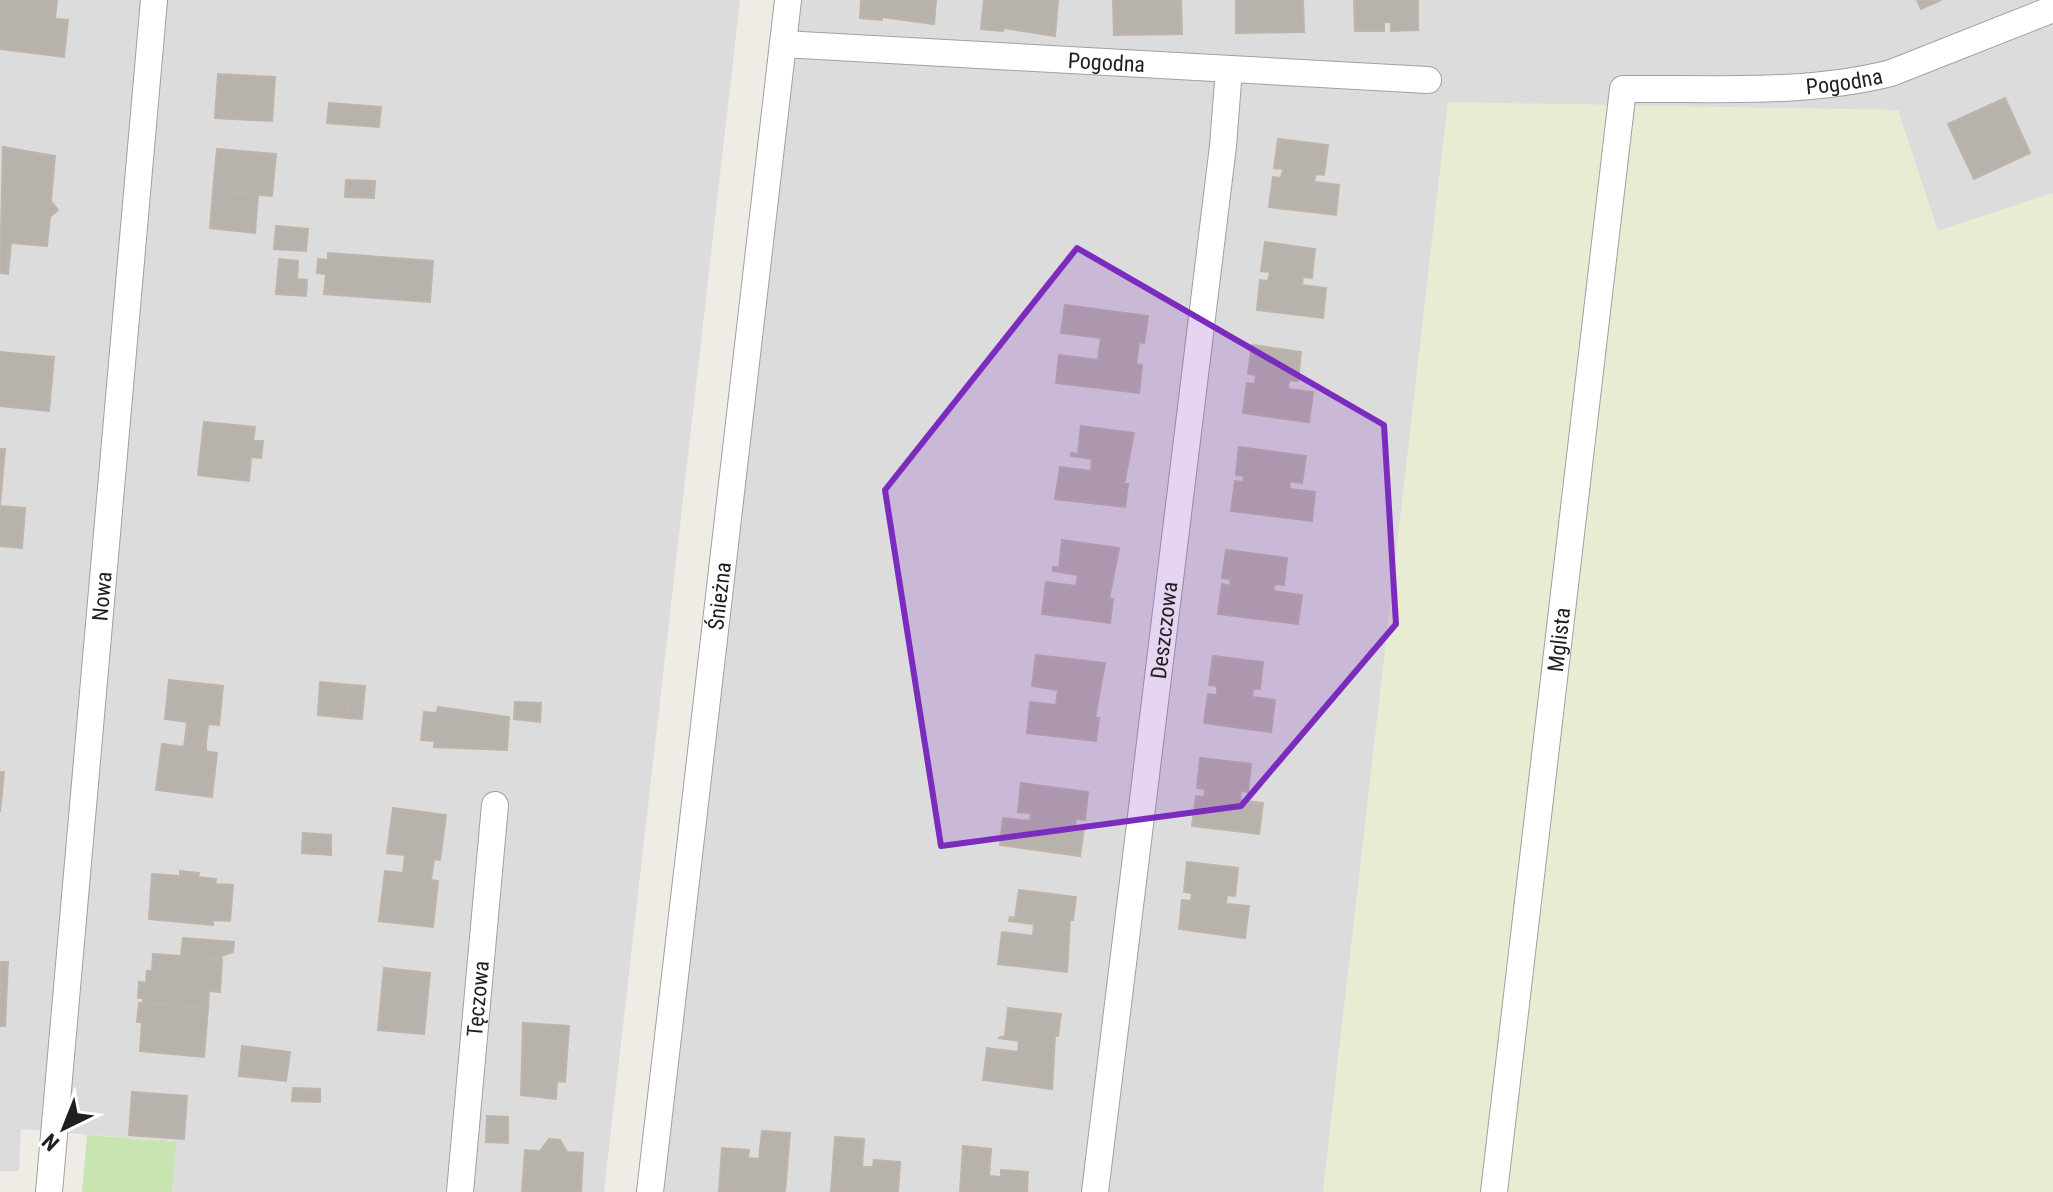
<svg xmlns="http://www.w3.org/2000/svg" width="2053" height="1192" viewBox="0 0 2053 1192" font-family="'Roboto Condensed',sans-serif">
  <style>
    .residential { fill: #dddcdc }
    .farmland { fill: #e9ebd3 }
    .grass { fill: #c8e4b1 }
    .building { fill: #b8b2ac; stroke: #bfb4aa; stroke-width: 2 }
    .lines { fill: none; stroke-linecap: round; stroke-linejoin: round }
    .street-casing { stroke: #a0a0a0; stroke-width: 28 }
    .street { stroke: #fff; stroke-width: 26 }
    .marked { fill: #7b2cbf; fill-opacity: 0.2; stroke: #7b2cbf; stroke-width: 6; stroke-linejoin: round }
    .labels { text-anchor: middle; stroke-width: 8; stroke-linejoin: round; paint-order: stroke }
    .street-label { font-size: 22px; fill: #1f1f1f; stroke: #fff }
  </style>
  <rect width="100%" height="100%" fill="#efece6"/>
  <!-- residential -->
  <g class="residential">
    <path d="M0 0H740L604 1192H172L175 1142 21 1129 19 1171H0Z"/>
    <path d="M796 0H2053V193L1938 231 1448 102 1323 1192H656Z"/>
  </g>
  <!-- farmland -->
  <path class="farmland" d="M1448 102 1898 110 1938 231 2053 193V1192H1323Z"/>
  <!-- grass -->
  <path class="grass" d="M87 1135 176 1142 172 1192H82Z"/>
  <!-- building -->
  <g class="building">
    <path d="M0 0H57L55 19 68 20 64 57 0 49Z"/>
    <path d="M861 0H936L934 24 882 17V20L860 18Z"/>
    <path d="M984 0H1058L1055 36 1004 28 1003 31 981 29Z"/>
    <path d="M1113 0H1181L1182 34 1114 35Z"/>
    <path d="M1236 0H1303L1304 32 1236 33Z"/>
    <path d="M1354 0H1418V30L1391 31V22H1384V31H1355Z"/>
    <path d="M1917 0H1941L1921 9Z"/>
    <path d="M218 74 275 77 272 121 215 118Z"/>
    <path d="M2005 98 2030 153 1974 179 1948 124Z"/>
    <path d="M329 103 381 107 379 127 327 123Z"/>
    <path d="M1278 139 1328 145 1324 175 1316 174 1314 182 1339 185 1336 215 1269 207 1273 177 1281 178 1283 169 1274 168Z"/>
    <path d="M3 147 55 156 51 201 58 210 50 217 47 246 11 243 8 274 0 273Z"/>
    <path d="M217 149 276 154 272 196 213 191Z"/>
    <path d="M346 180 375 181 374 198 345 197Z"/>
    <path d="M213 191 258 195 255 233 210 228Z"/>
    <path d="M276 226 308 229 306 251 274 249Z"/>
    <path d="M1265 242 1315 249 1312 278 1303 277 1302 285 1326 288 1323 318 1257 310 1260 280 1268 281 1270 272 1261 271Z"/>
    <path d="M328 253 433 261 430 302 324 294 326 274 317 273 318 259 328 260Z"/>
    <path d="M279 259 298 261 297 279 307 280 306 296 276 294Z"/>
    <path d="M1065 305 1148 316 1144 343 1139 342 1136 364 1142 365 1139 393 1056 383 1059 355 1098 360 1101 338 1061 333Z"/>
    <path d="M1252 345 1301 352 1298 381 1289 380 1288 389 1313 392 1309 422 1243 413 1247 383 1255 384 1256 375 1248 374Z"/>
    <path d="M0 352 54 357 49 411 0 406Z"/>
    <path d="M204 422 255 427 253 441H263L261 458 251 457 249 481 198 475Z"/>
    <path d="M1081 426 1134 433 1124 484H1128L1125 507 1055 499 1060 467 1091 471 1092 459 1071 456V453L1078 454Z"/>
    <path d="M1239 447 1306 456 1302 483 1290 481 1289 489 1315 492 1312 521 1231 511 1235 481 1243 482 1244 476 1236 475Z"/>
    <path d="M0 449H5L0 505Z"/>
    <path d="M0 506 25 508 22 548 0 546Z"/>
    <path d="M1062 540 1119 548 1109 599H1113L1110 623 1042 614 1046 582 1076 586 1078 575 1053 571V567L1059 568Z"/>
    <path d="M1226 550 1287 558 1284 585 1275 584 1273 591 1302 595 1298 624 1218 614 1222 584 1230 586 1231 579 1222 578Z"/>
    <path d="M1036 655 1105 663 1095 718H1099L1096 741 1027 733 1030 702 1056 705 1058 690 1032 686Z"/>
    <path d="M1213 656 1263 662 1260 689H1253L1252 697 1275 700 1271 732 1204 723 1208 694 1217 695V686L1209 685Z"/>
    <path d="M169 680 223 686 219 725 208 724 206 743 185 740 187 722 165 719Z"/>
    <path d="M320 682 350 685 347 718 318 715Z"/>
    <path d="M350 685 365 686 362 719 347 718Z"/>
    <path d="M515 702 541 703 540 722 514 719Z"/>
    <path d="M438 707 509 717 507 750 434 747 435 741 421 740 424 712 437 713Z"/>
    <path d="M185 740 206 743V751L217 753 212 797 156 790 162 744 184 747Z"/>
    <path d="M1200 758 1251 764 1248 792 1241 791 1240 800 1263 803 1259 834 1192 826 1196 796 1204 797 1205 789 1197 788Z"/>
    <path d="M0 772H4L0 812Z"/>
    <path d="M1021 783 1088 792 1085 820 1076 819 1075 827 1084 828 1080 856 1000 845 1003 818 1030 821 1031 813 1018 812Z"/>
    <path d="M393 808 446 815 440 860 434 859 431 880 438 881 433 927 379 921 385 871 403 873 405 855 387 853Z"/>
    <path d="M303 833 331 835V855L302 853Z"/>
    <path d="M1187 862 1238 868 1235 896 1227 895 1226 904 1249 906 1245 938 1179 929 1182 900 1191 901 1192 893 1184 892Z"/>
    <path d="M180 871 199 873 198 877 216 879 215 884 233 885 230 921 213 920V925L149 919 152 874 180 876Z"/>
    <path d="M1019 890 1076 897 1073 920H1070L1067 972 998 964 1002 932 1033 936 1034 924 1009 921 1010 917 1015 918Z"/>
    <path d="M183 938 234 942 233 952 221 956 220 959 181 957Z"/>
    <path d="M153 954 222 959 220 992 209 991 208 1008 143 1003V998H138L139 982 146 983 147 971H152Z"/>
    <path d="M0 962H8L5 1026H0Z"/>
    <path d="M384 968 430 973 424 1034 378 1030Z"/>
    <path d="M139 1003 208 1008 204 1057 140 1051 142 1022H137Z"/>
    <path d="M1008 1008 1061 1014 1058 1036H1055L1052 1089 983 1080 987 1048 1018 1052 1019 1041 998 1038 1005 1036Z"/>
    <path d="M523 1023 569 1026 565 1082 557 1081 556 1099 521 1095Z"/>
    <path d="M242 1046 290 1052 286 1081 239 1076Z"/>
    <path d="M293 1088 320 1089V1102L292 1101Z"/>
    <path d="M132 1092 187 1096 184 1139 129 1135Z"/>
    <path d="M487 1116 508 1117V1143L486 1142Z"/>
    <path d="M762 1131 790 1133 785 1192H719L722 1148 749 1150 748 1158 759 1159Z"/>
    <path d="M835 1137 864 1139 862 1167H873L874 1160 900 1162 898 1192H831Z"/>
    <path d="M549 1139 560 1140 567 1152 583 1153 581 1192H522L525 1150 540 1151Z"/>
    <path d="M963 1146 991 1149 989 1176 1001 1177V1170L1028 1172 1027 1192H960Z"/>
  </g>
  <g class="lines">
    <!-- street casing -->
    <g class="street-casing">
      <g id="street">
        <path id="s1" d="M783 44 1428 80"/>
        <path id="s2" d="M49 1192 154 0"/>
        <path id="s3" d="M460 1192 495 805"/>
        <path id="s4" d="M650 1192 788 0"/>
        <path id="s5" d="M1095 1192 1223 146 1229 69"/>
        <path id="s6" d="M1494 1192 1623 89C1711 88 1805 95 1891 73L2053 9"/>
      </g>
    </g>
    <!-- street -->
    <use href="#street" class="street"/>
  </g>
  <!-- marked area -->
  <path class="marked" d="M1077 248 1384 425 1396 624 1241 806 941 846 885 490Z"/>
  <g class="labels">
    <!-- street labels -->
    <g class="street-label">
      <text dy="8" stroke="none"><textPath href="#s1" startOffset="324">Pogodna</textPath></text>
      <text dy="8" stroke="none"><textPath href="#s6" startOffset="1332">Pogodna</textPath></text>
      <text dy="8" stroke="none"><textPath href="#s2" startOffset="598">Nowa</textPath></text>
      <text dy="8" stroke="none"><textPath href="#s4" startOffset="600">Śnieżna</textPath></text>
      <text dy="8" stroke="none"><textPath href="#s5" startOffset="566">Deszczowa</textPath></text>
      <text dy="8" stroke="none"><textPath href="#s6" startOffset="556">Mglista</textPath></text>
      <text dy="8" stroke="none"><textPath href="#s3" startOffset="194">Tęczowa</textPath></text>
    </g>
  </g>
  <!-- north arrow -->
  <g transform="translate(64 1128) rotate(223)" stroke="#ffffff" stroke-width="6" paint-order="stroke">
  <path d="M0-6L14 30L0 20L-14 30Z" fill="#1f1f1f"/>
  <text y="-12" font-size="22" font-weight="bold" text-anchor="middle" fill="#1f1f1f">N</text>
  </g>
</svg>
